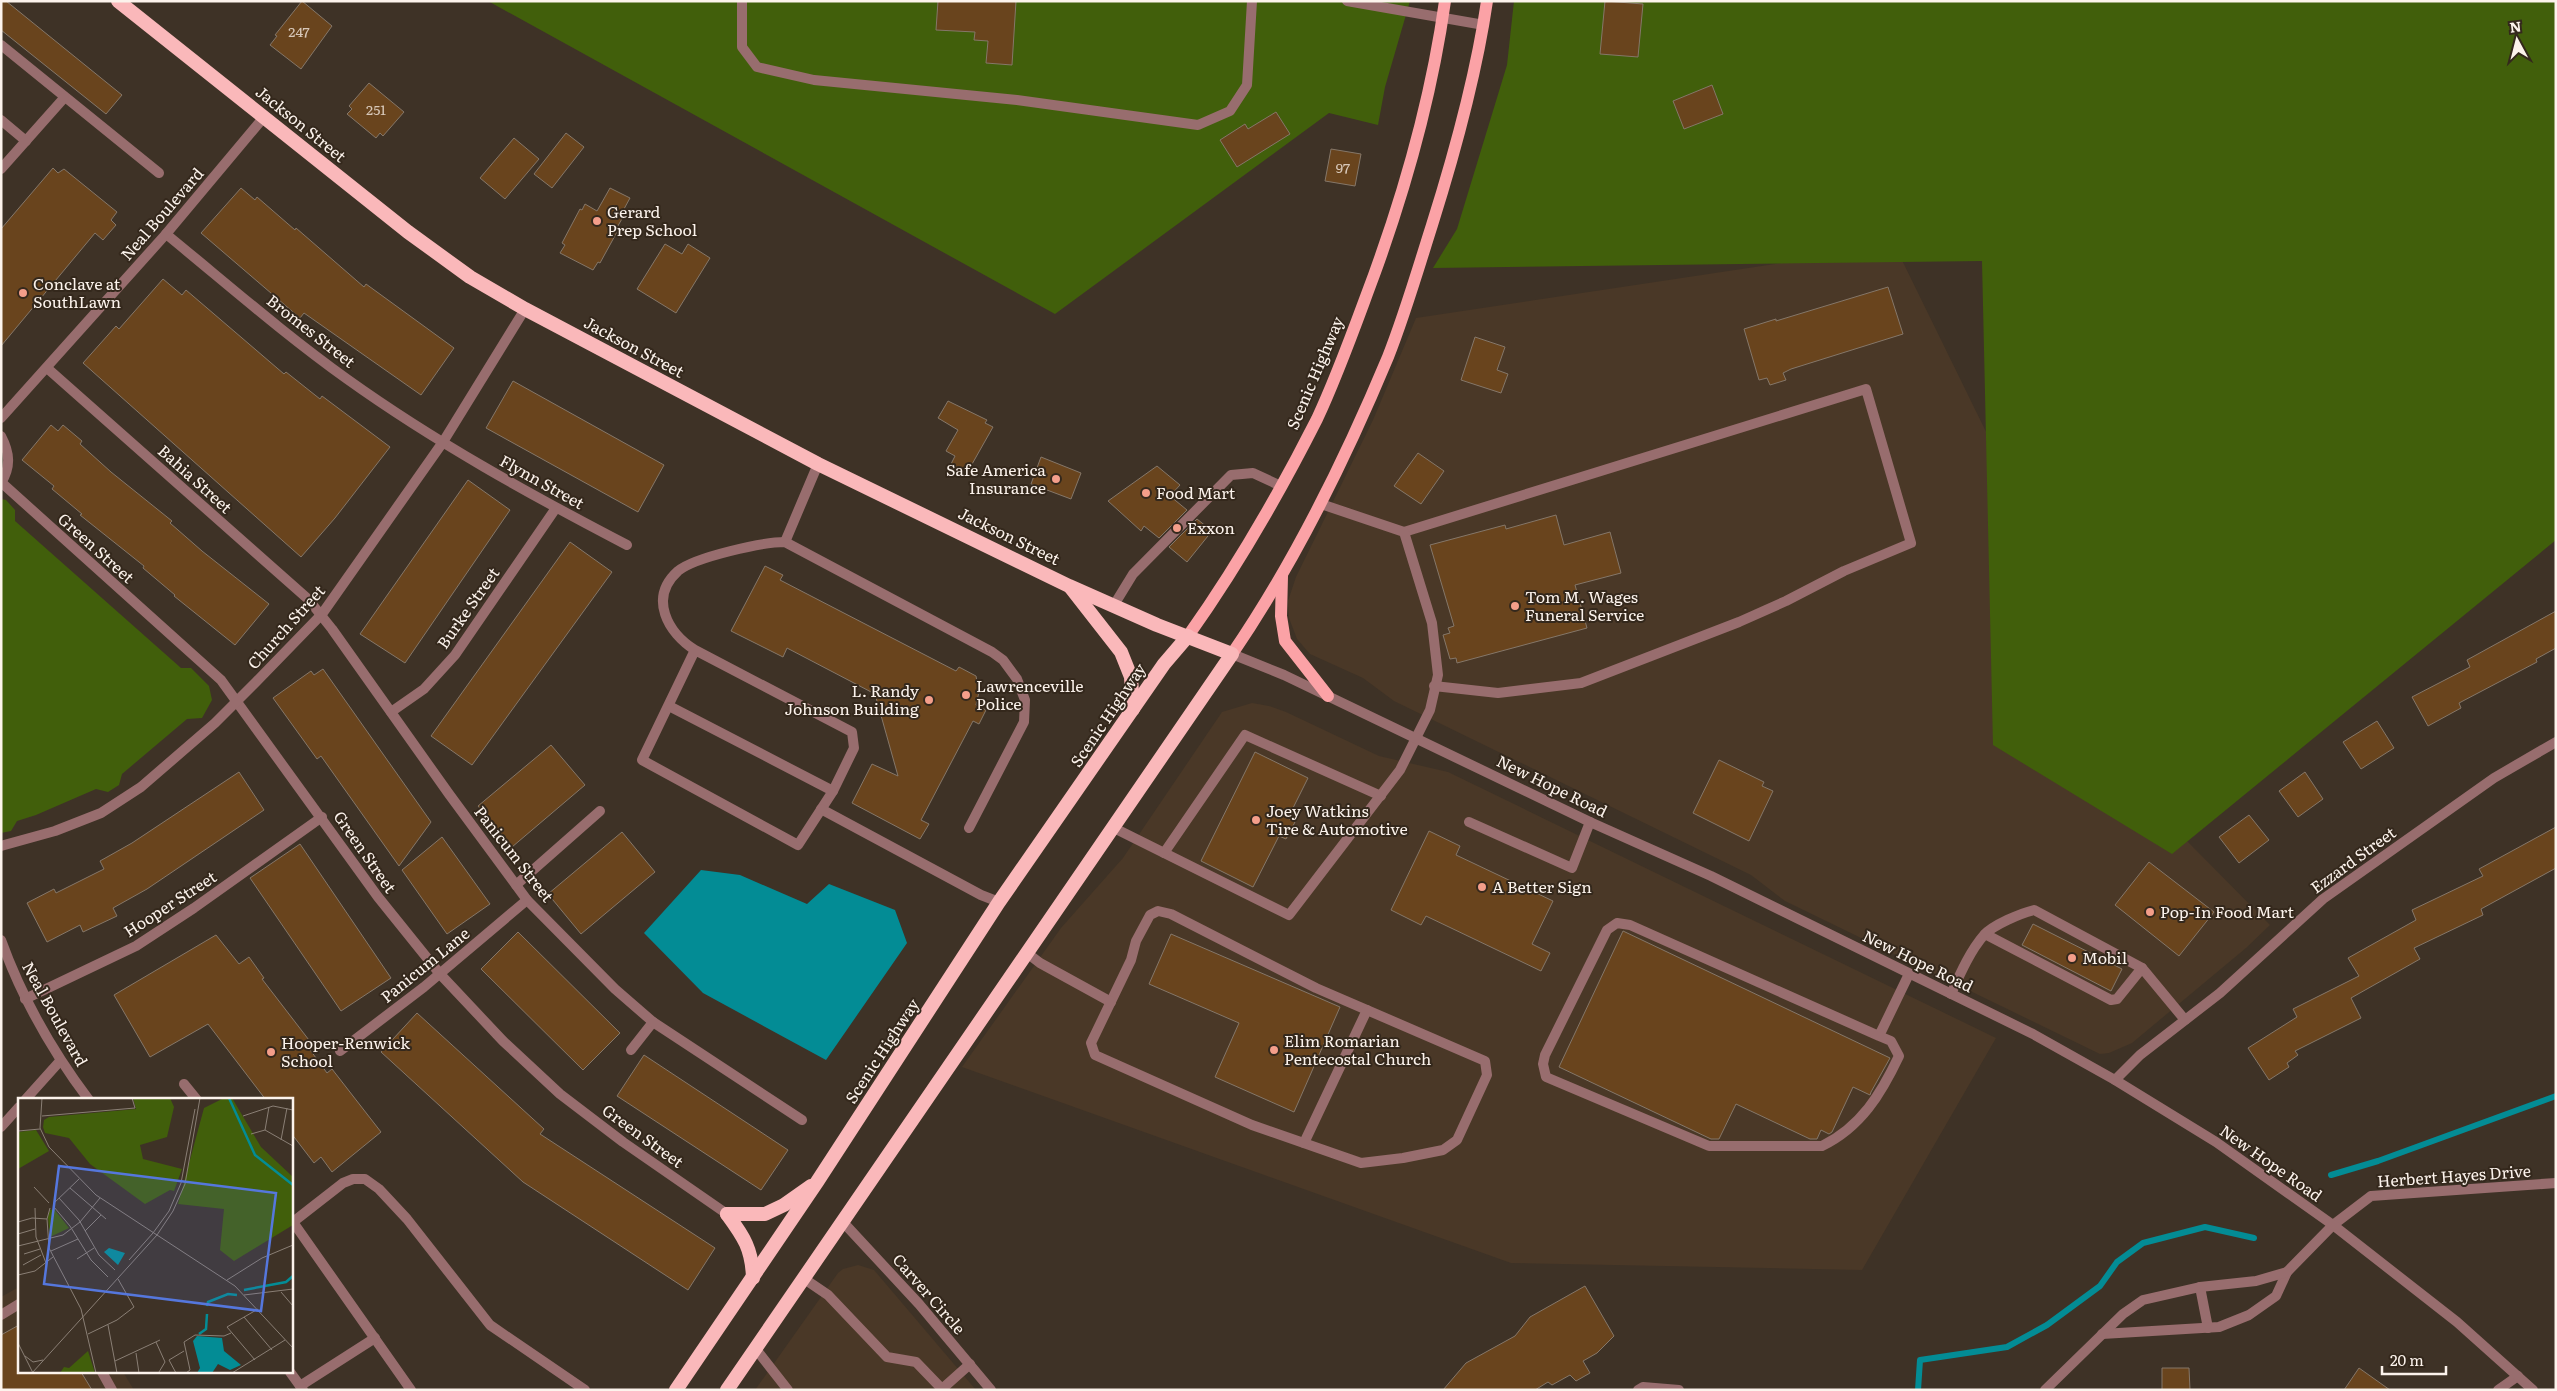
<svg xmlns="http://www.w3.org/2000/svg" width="2557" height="1391" viewBox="0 0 2557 1391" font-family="Literata,serif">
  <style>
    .built { fill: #4a3827 }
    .green { fill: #415f0b }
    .water { fill: #038c95 }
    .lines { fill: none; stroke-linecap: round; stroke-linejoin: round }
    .stream { stroke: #038c95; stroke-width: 6 }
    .building { fill: #69441d; stroke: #857769 }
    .service { stroke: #986d6e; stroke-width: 10 }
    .minor { stroke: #986d6e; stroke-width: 10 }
    .tertiary { stroke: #986d6e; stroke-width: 10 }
    .primary { stroke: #fba2a6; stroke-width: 12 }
    .trunk { stroke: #fab8ba; stroke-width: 14 }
    .poi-dot { fill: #f49e8a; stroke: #34281c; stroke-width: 2 }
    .labels { text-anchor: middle; stroke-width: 4; stroke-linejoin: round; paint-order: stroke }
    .number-label { font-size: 14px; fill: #d7c7b8 }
    .street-label { font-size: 16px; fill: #fcf3ec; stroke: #34281c }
    .poi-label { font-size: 16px; fill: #fcf3ec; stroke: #34281c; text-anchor: start }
    .inset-river { fill: none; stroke: #038c95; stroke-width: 2.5 }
    .inset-road { fill: none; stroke: #8a7f75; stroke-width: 1 }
    .view { fill: #57d; fill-opacity: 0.15; stroke: #57d; stroke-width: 2.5 }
    .inset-edge { fill: none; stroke: #fcf3ec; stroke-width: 2.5 }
  </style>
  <rect width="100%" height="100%" fill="#3e3226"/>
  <!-- built -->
  <g class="built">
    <path d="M1895 246 2186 840 2270 925 2246 948 2132 1043 2109 1053 2100 1054 1785 901 1751 875 1394 701 1363 678 1310 654 1297 639 1289 618 1288 601 1296 577 1373 420 1416 318Z"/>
    <path d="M1252 703 1269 706 1286 712 1379 756 1448 772 1996 1038 1862 1270 1511 1263 962 1067 1061 928 1123 858 1222 712Z"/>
    <path d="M858 1265 874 1270 976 1390H755L838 1273 843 1269Z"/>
    <path d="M19 1287V1372H123L134 1390H1V1297Z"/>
  </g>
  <!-- green -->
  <g class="green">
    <path d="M488 1H1410L1385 87 1378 125 1329 113 1055 314Z"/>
    <path d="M1514 1H2556V540L2172 854 1993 745 1982 261 1433 268 1457 229 1507 65Z"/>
    <path d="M1 499 6 500 15 510V521L181 668H191L209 686 212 700 202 718 187 719 122 774 119 785 108 792 96 789 36 815 17 821 11 831 1 833Z"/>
  </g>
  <!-- water -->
  <path class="water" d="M701 870 740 875 807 904 829 884 895 910 907 943 826 1060 703 993 644 933Z"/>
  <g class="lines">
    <!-- stream -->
    <g class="stream">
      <path d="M2331 1175 2378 1161 2556 1096"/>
      <path d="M1918 1390 1920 1360 2007 1347 2047 1325 2100 1286 2117 1262 2143 1243 2205 1227 2254 1238"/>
    </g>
  </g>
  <!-- building -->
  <g class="building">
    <path d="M1 1H6L122 95 106 114 1 30Z"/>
    <path d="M302 1 332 26 301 69 270 45 277 36 275 35Z"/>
    <path d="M938 1H1016L1012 65 986 63 988 41 974 40 975 32 936 30Z"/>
    <path d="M1605 1 1643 4 1638 57 1600 54Z"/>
    <path d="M369 83 404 112 383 136 380 133 376 138 347 114 352 109 349 106Z"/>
    <path d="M1712 85 1723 114 1684 129 1673 101Z"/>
    <path d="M1276 112 1290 134 1237 167 1220 140 1245 124 1248 129Z"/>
    <path d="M566 133 584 147 552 188 534 174Z"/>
    <path d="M514 138 539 159 505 199 480 178Z"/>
    <path d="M1331 149 1361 154 1355 186 1325 181Z"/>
    <path d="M53 168 58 173 64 169 117 212 111 220 116 225 103 240 95 233 1 346V229Z"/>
    <path d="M241 188 255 200 257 197 295 230 296 228 364 287 366 284 454 348 421 395 304 313 300 318 201 233Z"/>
    <path d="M610 188 630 198 624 209 627 210 615 231 617 232 600 263 598 262 593 270 560 253 565 245 562 243 580 209 582 210 585 204 597 211Z"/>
    <path d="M665 244 682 254 688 244 710 258 676 313 637 289Z"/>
    <path d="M163 279 182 295 186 290 284 374 286 372 320 399 322 396 390 447 335 518 301 557 83 363 116 326 119 329Z"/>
    <path d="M1888 287 1903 334 1791 369 1783 373 1786 380 1770 385 1767 378 1759 380 1744 329 1776 319V321Z"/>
    <path d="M1475 337 1505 347 1497 370 1508 374 1501 393 1461 380Z"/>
    <path d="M513 381 664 465 638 512 486 428Z"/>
    <path d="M948 401 987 420 985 423 993 427 967 473 951 464 955 456 946 451 958 430 938 418Z"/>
    <path d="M51 425 58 431 63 425 82 441 80 444 111 472 172 521 170 523 202 551 269 604 235 645 174 596 175 595 143 568 144 566 80 515 82 514 52 489 54 486 22 460Z"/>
    <path d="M1418 453 1444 471 1421 504 1394 486Z"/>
    <path d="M1041 457 1081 473 1071 499 1031 484Z"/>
    <path d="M1157 466 1180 485 1170 496 1187 510 1159 538 1144 526 1141 531 1108 501Z"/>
    <path d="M468 480 510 510 405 663 360 634Z"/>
    <path d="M1556 515 1564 545 1610 532 1621 573 1575 585 1587 628 1457 663 1456 658 1450 659 1443 635 1450 633 1448 628 1454 626 1430 545 1505 525 1506 529Z"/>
    <path d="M1197 519 1212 531 1187 562 1169 547Z"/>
    <path d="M570 542 612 572 472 765 431 736Z"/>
    <path d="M765 566 783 575 780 580 956 671 959 667 976 676 979 692 976 705 986 710 979 724 973 721 921 820 929 824 920 839 852 803 872 764 898 776 875 694 787 648 783 657 731 631Z"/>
    <path d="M2556 611V648L2536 659 2537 662 2459 703 2461 708 2428 726 2412 697 2470 667 2467 660Z"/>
    <path d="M323 669 431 822 399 866 321 756 317 759 273 698 311 671 314 675Z"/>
    <path d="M2377 721 2394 748 2361 769 2343 742Z"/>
    <path d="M551 745 585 785 512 847 478 806Z"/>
    <path d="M1255 752 1308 778 1288 818 1295 822 1286 839 1279 836 1253 887 1201 861Z"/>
    <path d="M1719 760 1764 782 1762 786 1773 791 1749 841 1693 813Z"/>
    <path d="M239 772 264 810 147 889 113 908 117 916 83 932 80 925 47 942 27 903 54 889 56 893 104 869 100 861 132 843Z"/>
    <path d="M2305 772 2323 799 2298 817 2279 791Z"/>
    <path d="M2249 815 2269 840 2239 863 2219 837Z"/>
    <path d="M2556 827V868L2481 909 2483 915 2414 948 2420 959 2351 998 2361 1018 2295 1051 2298 1055 2287 1063 2289 1067 2269 1080 2248 1048 2297 1017 2293 1009 2359 976 2348 958 2416 920 2412 910 2483 876 2479 869Z"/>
    <path d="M1429 831 1460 846 1456 855 1553 901 1532 944 1550 953 1541 971 1426 916 1421 925 1391 910Z"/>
    <path d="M622 832 655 872 581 934 548 894Z"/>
    <path d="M442 837 490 904 447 934 402 870Z"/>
    <path d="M300 844 391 978 341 1011 250 878Z"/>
    <path d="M2149 862 2214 912 2179 956 2115 905Z"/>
    <path d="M2033 924 2122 969 2111 991 2022 945Z"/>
    <path d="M1623 931 1890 1058 1871 1092 1870 1095 1853 1087 1832 1132 1829 1134 1821 1130 1817 1139H1810L1736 1104 1719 1139H1711L1559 1067Z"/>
    <path d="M518 932 620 1033 583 1070 481 969Z"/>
    <path d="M1171 934 1340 1007 1294 1112 1215 1077 1239 1023 1149 984Z"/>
    <path d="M216 935 239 964 249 957 264 978 262 979 312 1044 308 1047 327 1073 332 1069 381 1132 332 1172 321 1157 314 1163 291 1133V1100H266L208 1024 150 1057 114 995Z"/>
    <path d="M417 1013 544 1129 540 1134 715 1248 688 1290 523 1182 381 1052Z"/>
    <path d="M644 1055 788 1150 761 1190 617 1096Z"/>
    <path d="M1585 1286 1614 1336 1597 1353 1583 1361 1590 1373 1576 1381 1570 1375 1552 1385 1548 1382 1535 1390H1443L1466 1363 1515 1336 1530 1317Z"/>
    <path d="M19 1325V1372H81L92 1390H1V1335Z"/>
    <path d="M2162 1368H2189L2190 1390H2162Z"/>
    <path d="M2359 1368 2390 1390H2344Z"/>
  </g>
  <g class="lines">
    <!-- service -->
    <g class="service">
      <path d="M742 1V47L757 67 814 80 1017 100 1198 125 1230 111 1247 85 1252 1"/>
      <path d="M1347 1 1484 25"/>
      <path d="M1 45 159 173"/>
      <path d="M1 120 26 141"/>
      <path d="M1 169 64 98"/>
      <path d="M1404 532 1866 389 1911 543 1844 571 1786 601 1739 622 1581 683 1498 693 1434 686"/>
      <path d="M785 542 818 464"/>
      <path d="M1114 605 1133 574 1231 475 1253 473 1281 486"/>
      <path d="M695 650 852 732 854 748 833 791 798 845 642 760 695 650C668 633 648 598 678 571 695 557 763 542 785 542L992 652 1003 660 1017 679 1025 700 1024 722 969 828"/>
      <path d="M669 706 833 791"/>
      <path d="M821 809 981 895 999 902"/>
      <path d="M1469 822 1572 868 1590 822"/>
      <path d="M1114 828 1289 915 1400 770 1430 710 1438 675 1432 623 1404 532 1321 504"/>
      <path d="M1164 853 1245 735 1381 796"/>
      <path d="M1158 911 1171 914 1316 988 1485 1061 1487 1075 1457 1140 1443 1150 1403 1158 1361 1163 1252 1125 1095 1055 1091 1043 1131 960 1136 941 1150 915Z"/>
      <path d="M1985 934 2111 1000 2117 999 2142 968"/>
      <path d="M1027 953 1040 963 1111 1002"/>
      <path d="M1951 994C1960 974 1970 951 1984 935 1993 925 2021 913 2034 910L2142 968 2185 1020"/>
      <path d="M1879 1036 1891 1041 1899 1056C1881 1094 1861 1127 1822 1146H1709L1546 1077 1543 1064 1545 1055 1607 930 1617 923 1630 925 1879 1036 1909 974"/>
      <path d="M631 1050 653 1022"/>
      <path d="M184 1084 197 1100"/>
      <path d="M1304 1143 1367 1010"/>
      <path d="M291 1219 293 1222 343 1183 353 1179H365L379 1189 407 1219 490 1325 585 1390"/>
      <path d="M293 1222 411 1390"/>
      <path d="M803 1278 828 1295 887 1357 916 1362 942 1389 970 1364"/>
      <path d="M2200 1287 2208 1328"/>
      <path d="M1 1315 19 1304"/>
      <path d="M2102 1334 2219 1327 2249 1315 2276 1296 2287 1272 2333 1225"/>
      <path d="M755 1348 788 1390"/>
      <path d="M102 1372 112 1390"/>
      <path d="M300 1386 375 1338"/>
      <path d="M1638 1390 1643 1387 1679 1390"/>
      <path d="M2045 1390 2123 1314 2143 1300 2200 1287 2256 1281 2287 1272"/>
    </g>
    <!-- minor -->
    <g class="minor">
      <path d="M166 234C226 283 284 334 347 379 435 442 531 495 627 545"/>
      <path d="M47 368 308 599 332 629 449 794 527 900 615 989 653 1022 802 1120"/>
      <path d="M1 418 166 234 264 117"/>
      <path d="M1 436C10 453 11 467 1 483"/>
      <path d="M2 483 221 680 378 897 440 974 503 1041 560 1094 623 1142 727 1214"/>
      <path d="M391 712 424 689 455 655 556 508"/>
      <path d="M1 846 55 831 101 813 141 787 215 723 256 682 322 614 443 442 525 309"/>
      <path d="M516 885 600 811"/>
      <path d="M1 940C22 998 52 1051 89 1100"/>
      <path d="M25 999 136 946 194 908 322 817"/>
      <path d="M340 1051 424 987 527 900"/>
      <path d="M2115 1080 2140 1055 2220 993 2323 899 2494 778 2556 742"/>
      <path d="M842 1221 919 1304 991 1390"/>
      <path d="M2333 1225 2371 1196 2556 1183"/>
      <path d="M290 1372 303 1390"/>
      <path d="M2498 1390 2518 1376"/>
    </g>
    <!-- tertiary -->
    <g class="tertiary">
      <path d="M1232 654 1284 675 1590 822 1711 876 2033 1034 2115 1080 2216 1142 2333 1225 2457 1322 2533 1390"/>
      <path d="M25 1100 60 1061"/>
      <path d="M1 1127 19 1107"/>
    </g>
    <!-- primary -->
    <g class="primary">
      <path d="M1282 576 1281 616 1285 641 1328 696"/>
      <path d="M1188 636C1237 567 1279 494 1317 419 1339 372 1356 323 1374 275 1406 187 1432 94 1445 1"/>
      <path d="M1232 654C1295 562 1345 460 1388 357 1405 314 1418 269 1432 225 1455 152 1476 77 1487 1"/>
    </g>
    <!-- trunk -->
    <g class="trunk">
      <path d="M118 1 408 232 470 277 525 309 818 464 1069 586 1157 625 1232 654 727 1390"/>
      <path d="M1071 588 1121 652 1131 677 1133 709"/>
      <path d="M727 1214H765L784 1205 811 1186"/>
      <path d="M727 1214C744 1237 752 1249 753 1278"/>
      <path d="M676 1390 817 1182 999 902 1164 664 1188 636"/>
    </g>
  </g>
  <!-- markers -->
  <g class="poi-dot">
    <circle cx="597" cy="221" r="5"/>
    <circle cx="23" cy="293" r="5"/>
    <circle cx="1056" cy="479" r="5"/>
    <circle cx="1146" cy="493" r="5"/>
    <circle cx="1177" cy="528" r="5"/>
    <circle cx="1515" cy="606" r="5"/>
    <circle cx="966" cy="695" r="5"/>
    <circle cx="929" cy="700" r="5"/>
    <circle cx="1256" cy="820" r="5"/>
    <circle cx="1482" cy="887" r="5"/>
    <circle cx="2150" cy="912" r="5"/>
    <circle cx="2072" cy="958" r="5"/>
    <circle cx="1274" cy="1050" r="5"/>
    <circle cx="271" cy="1052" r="5"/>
  </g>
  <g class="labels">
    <!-- number labels -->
    <g class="number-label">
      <text x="299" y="37">247</text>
      <text x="376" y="115">251</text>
      <text x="1343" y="173">97</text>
    </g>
    <!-- street labels -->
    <g class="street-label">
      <text transform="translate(301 124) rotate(39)" y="6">Jackson Street</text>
      <text transform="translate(162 214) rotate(-49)" y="6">Neal Boulevard</text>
      <text transform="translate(311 331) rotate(38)" y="6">Bromes Street</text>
      <text transform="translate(634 347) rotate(28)" y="6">Jackson Street</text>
      <text transform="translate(1315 373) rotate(-67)" y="6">Scenic Highway</text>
      <text transform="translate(195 479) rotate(42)" y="6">Bahia Street</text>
      <text transform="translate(542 482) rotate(29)" y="6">Flynn Street</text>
      <text transform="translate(1009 536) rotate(26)" y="6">Jackson Street</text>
      <text transform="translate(96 548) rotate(42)" y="6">Green Street</text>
      <text transform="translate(468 608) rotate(-55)" y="6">Burke Street</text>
      <text transform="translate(286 627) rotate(-48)" y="6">Church Street</text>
      <text transform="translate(1108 715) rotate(-56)" y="6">Scenic Highway</text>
      <text transform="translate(1552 786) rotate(26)" y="6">New Hope Road</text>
      <text transform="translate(365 852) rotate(55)" y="6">Green Street</text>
      <text transform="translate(514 854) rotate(52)" y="6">Panicum Street</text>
      <text transform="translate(2353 860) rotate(-36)" y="6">Ezzard Street</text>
      <text transform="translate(170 904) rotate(-33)" y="6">Hooper Street</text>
      <text transform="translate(1918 961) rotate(26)" y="6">New Hope Road</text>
      <text transform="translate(425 965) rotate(-39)" y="6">Panicum Lane</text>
      <text transform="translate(55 1014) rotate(61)" y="6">Neal Boulevard</text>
      <text transform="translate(882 1051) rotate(-57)" y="6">Scenic Highway</text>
      <text transform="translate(643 1136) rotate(36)" y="6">Green Street</text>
      <text transform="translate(2271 1163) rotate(35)" y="6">New Hope Road</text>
      <text transform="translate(2454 1176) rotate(-4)" y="6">Herbert Hayes Drive</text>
      <text transform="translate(929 1294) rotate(49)" y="6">Carver Circle</text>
    </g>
    <!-- poi labels -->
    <g class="poi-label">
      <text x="607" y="218">Gerard<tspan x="607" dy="18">Prep School</tspan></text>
      <text x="33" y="290">Conclave at<tspan x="33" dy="18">SouthLawn</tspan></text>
      <text x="1046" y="476" text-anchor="end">Safe America<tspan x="1046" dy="18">Insurance</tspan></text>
      <text x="1156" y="499">Food Mart</text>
      <text x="1187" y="534">Exxon</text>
      <text x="1525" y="603">Tom M. Wages<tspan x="1525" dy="18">Funeral Service</tspan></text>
      <text x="976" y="692">Lawrenceville<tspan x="976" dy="18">Police</tspan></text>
      <text x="919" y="697" text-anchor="end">L. Randy<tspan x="919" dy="18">Johnson Building</tspan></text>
      <text x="1266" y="817">Joey Watkins<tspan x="1266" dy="18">Tire &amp; Automotive</tspan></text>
      <text x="1492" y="893">A Better Sign</text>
      <text x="2160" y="918">Pop-In Food Mart</text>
      <text x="2082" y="964">Mobil</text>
      <text x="1284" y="1047">Elim Romarian<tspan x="1284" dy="18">Pentecostal Church</tspan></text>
      <text x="281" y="1049">Hooper-Renwick<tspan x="281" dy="18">School</tspan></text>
    </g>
  </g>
  <!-- overview -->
  <g transform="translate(18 1098)">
    <rect width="275" height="275" fill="#3e3226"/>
    <path d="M115 0H152L156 9 149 39 122 47 125 61 164 71 156 93 152 92 127 106 72 66 51 40 27 35 25 29 26 22 31 19 118 11ZM214 0 243 49 275 79V127L216 163 202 152 206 111 160 106 186 10 204 1ZM18 32 31 53 0 71V34ZM36 111 51 130 32 139 30 119 32 112ZM70 253 77 275H42L46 269 51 270Z" fill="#415f0b"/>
    <path d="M91 150 107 155 100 167 86 154ZM179 238 204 240 206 253 223 267 212 272 200 266 194 275H179L182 270 175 243Z" fill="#038c95"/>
    <path class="inset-river" d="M211 0 237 57 275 87M226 192 268 184 275 178M189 208 190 204 210 196 219 197M181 236 188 231 189 216"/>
    <path class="inset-road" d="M24 18 117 10 114 0M225 18 255 8 275 12M247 32 251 9M0 33 22 31M233 36 247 32 275 48M263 42 269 10M16 89 31 105M52 90 88 121M41 100 61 122 81 157 97 172M36 105 61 81M36 109 52 128 73 162 90 179M17 110 18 139 28 165M32 110 29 121 31 150 63 211 78 275M0 124 14 120 29 121M67 133 83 117M135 135 151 113 163 85 177 11M0 136 17 131M139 137 217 188 275 250M139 137 155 113 167 86 182 0M0 148 45 137 62 124 82 100M33 153 60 141M6 156 22 151M59 161 76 150M111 162 135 135M5 167 23 157M0 177 17 173 35 159M209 182 244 160 275 147M263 194 275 208M226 197 275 191M226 219 254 252M90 227 99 275M70 236 99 222 116 209 100 181M138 244 147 264 141 274M0 245 15 275M118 255 121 275M7 258 15 264 25 262M237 262 209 229 240 211M97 263 142 242M14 275 139 137 78 97 31 49 22 30 24 0M158 275 151 262 166 253M168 275 172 272 166 244 177 237 206 238 213 235M214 275 267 242"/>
    <path class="view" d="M41 68 258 95 243 213 26 186Z"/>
    <rect width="275" height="275" class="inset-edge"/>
  </g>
  <!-- border -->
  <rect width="2557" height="1391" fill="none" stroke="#fcf3ec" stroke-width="5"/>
  <!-- north arrow -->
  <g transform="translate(2517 40) rotate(353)" stroke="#34281c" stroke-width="4" paint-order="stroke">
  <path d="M0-4L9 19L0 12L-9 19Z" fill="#fcf3ec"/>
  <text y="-8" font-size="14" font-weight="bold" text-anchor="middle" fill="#fcf3ec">N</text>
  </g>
  <!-- scale -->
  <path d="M2382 1366v8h64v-8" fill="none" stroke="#fcf3ec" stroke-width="2.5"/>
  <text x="2390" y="1366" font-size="15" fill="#fcf3ec" stroke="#34281c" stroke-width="4" paint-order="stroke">20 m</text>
</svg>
